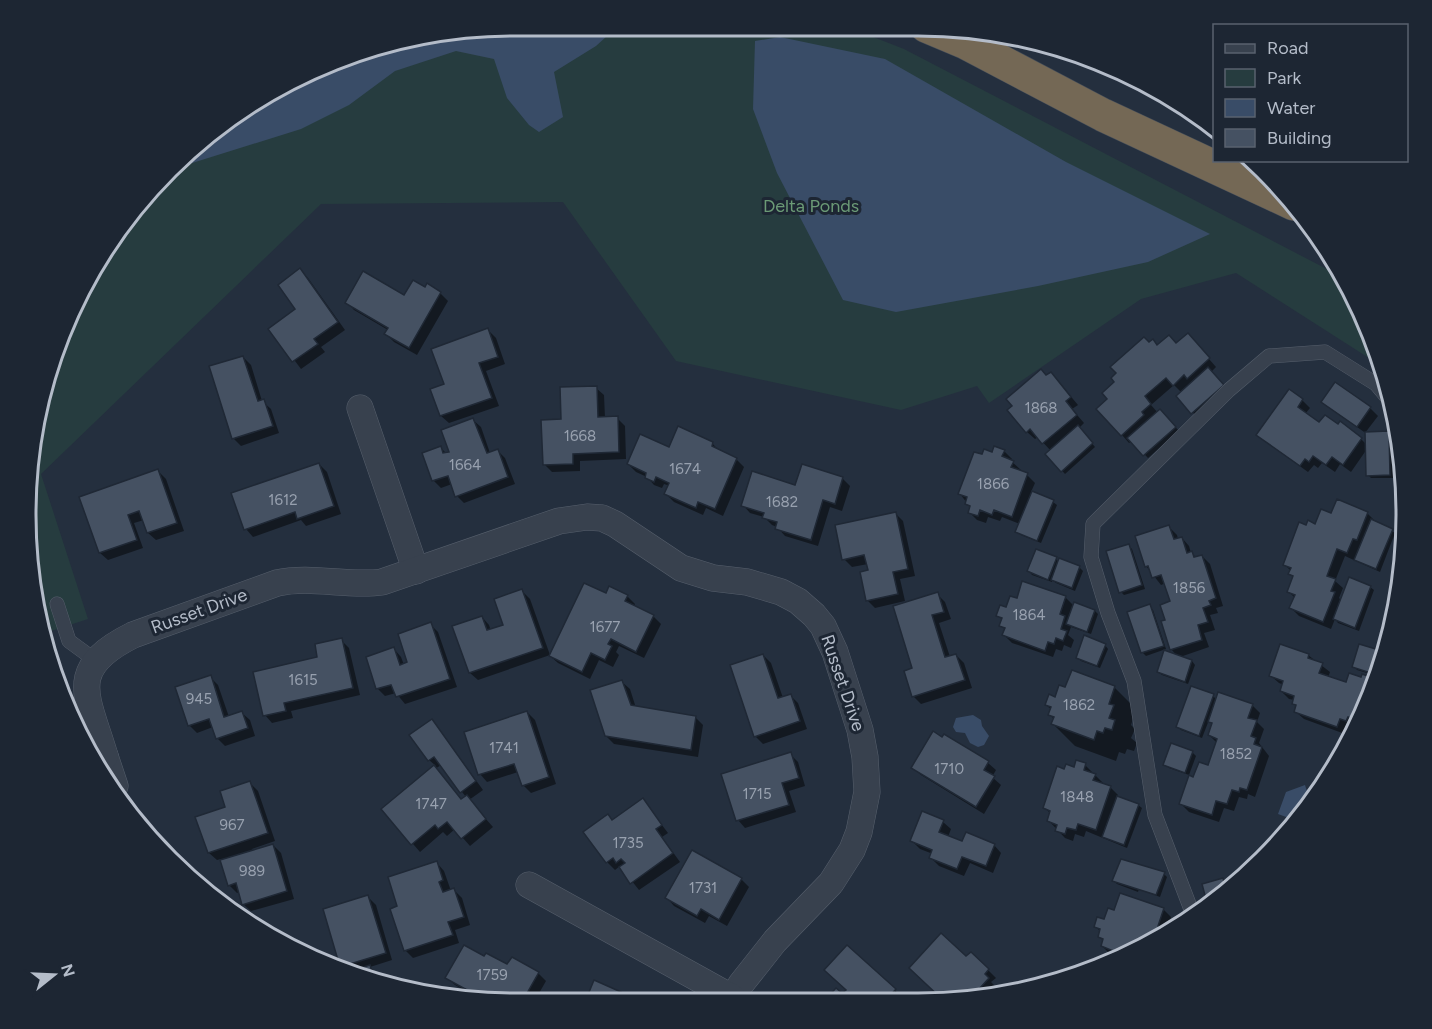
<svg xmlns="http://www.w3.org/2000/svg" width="1432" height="1029" viewBox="0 0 1432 1029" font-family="Figtree,sans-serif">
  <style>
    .green { fill: #263c3f }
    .water { fill: #394c67 }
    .shadow { fill: #0007; fill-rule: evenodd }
    .building { fill: #455162; stroke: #1f2835; stroke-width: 1.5 }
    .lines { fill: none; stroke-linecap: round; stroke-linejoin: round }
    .lane-casing { stroke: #565f6c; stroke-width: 15 }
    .street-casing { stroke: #565f6c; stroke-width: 27 }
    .highway-casing { stroke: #434c59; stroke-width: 34 }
    .lane { stroke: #38414e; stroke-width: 14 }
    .street { stroke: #38414e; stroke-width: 26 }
    .highway { stroke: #746855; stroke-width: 33 }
    .labels { text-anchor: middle; stroke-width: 6; stroke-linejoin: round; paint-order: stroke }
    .number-label { font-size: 15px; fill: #98a1af }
    .park-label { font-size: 18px; fill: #6b9a76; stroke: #1d2633 }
    .street-label { font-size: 18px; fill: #b4bcc9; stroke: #1d2633 }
    .rim { fill: none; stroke: #b4bcc9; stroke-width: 3 }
  </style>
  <rect width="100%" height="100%" fill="#242f3e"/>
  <!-- green -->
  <path class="green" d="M515 26H827L863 33 904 49 1344 278 1381 358 1383 367 1236 273 1141 299 989 403 977 386 901 410 676 361 563 202 321 204 41 474 88 619 45 633 30 578 35 419 76 299 147 192 243 108 388 42Z"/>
  <!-- water -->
  <g class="water">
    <path d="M514 26H618L596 46 554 72 563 117 539 132 529 125 507 98 494 59 456 51 395 71 349 105 301 129 173 169 243 108 388 42Z"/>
    <path d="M780 37 885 59 1066 162 1210 234 1148 262 1038 286 896 312 843 300 777 173 753 109 755 41Z"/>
    <path d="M973 715 981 720 982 726 989 736 984 745 978 747 970 743 965 733 956 732 953 727 956 718Z"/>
    <path d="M1305 785 1310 801 1302 803 1299 813 1303 815 1297 821 1278 814 1286 792Z"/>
  </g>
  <!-- shadow -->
  <g class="shadow">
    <path d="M300 270 308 278 345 330 321 347 325 352 301 369 271 329 297 310Z"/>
    <path d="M426 289 440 293 448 301 417 355 394 342 386 334 388 330 354 310 347 302 405 297Z"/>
    <path d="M488 330 496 338 505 364 486 371 499 406 449 423 441 416 446 385Z"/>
    <path d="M1195 343 1216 367 1211 372 1227 389 1196 416 1178 396 1182 393 1174 385 1151 405 1158 413 1160 411 1179 431 1148 458 1132 441 1129 443 1122 435 1109 400 1116 382 1149 344 1158 346Z"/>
    <path d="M243 357 251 365 262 401 271 409 279 433 241 446 233 438Z"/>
    <path d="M1047 377 1058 381 1078 405 1072 409 1084 423 1079 428 1095 447 1065 474 1047 454 1051 451 1038 437 1035 439 1027 432Z"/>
    <path d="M596 388 604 395 605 418H617L625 426 626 459 580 461V471L552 472 544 464 563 421Z"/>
    <path d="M1302 400 1310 408 1305 414 1320 424 1361 439 1367 445V434L1331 409 1323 401 1370 408 1378 416 1365 433H1389L1392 436 1393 478H1371L1368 475 1367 449 1351 472 1340 464 1335 472 1322 463 1318 468 1314 465 1308 472 1266 442 1258 435Z"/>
    <path d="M473 420 481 427 490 453 498 451 505 458 515 484 464 503 457 496 452 484 441 488 434 481 424 454 440 447 447 454 451 453Z"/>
    <path d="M712 443 720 452 736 459 744 467 723 516 706 508 703 515 674 502 666 494 670 486 664 484 662 488 654 485 647 477 636 472 628 464 670 449Z"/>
    <path d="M1004 451 1012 459 1011 461 1021 470 1020 472 1027 475 1035 483 1031 492 1053 502 1057 505 1041 543 1021 535 1017 531 1020 524 1002 517 1000 521 988 517 986 523 977 520 969 512 971 508 960 494 983 456Z"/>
    <path d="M319 464 327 472 341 514 306 526 301 520 253 537 246 529Z"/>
    <path d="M158 471 166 479 184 531 156 540 148 533 144 520 134 523 143 548 108 560 100 553 81 498Z"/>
    <path d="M842 478 850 486 842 511 830 507 818 546 785 536 777 527 772 525 764 517 750 513 743 505 796 487Z"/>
    <path d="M895 513 903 521 915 576 900 579 905 601 875 608 867 600 870 571 868 564 852 567 844 559Z"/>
    <path d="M1367 513 1375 521 1395 533 1380 572 1345 556 1335 581 1343 588 1339 598 1342 601 1370 587 1374 590 1359 631 1338 623 1335 619 1331 629 1299 616 1291 608 1295 598 1288 591 1294 578 1290 574 1291 571 1284 564 1307 527 1316 526 1332 515Z"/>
    <path d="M1169 527 1177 535 1178 539 1182 538 1189 546 1191 553 1197 558 1202 556 1210 564 1223 606 1216 608 1218 613 1210 615 1215 630 1204 633 1209 647 1180 657 1192 661 1195 665 1188 684 1162 675 1158 672 1178 657 1171 649 1167 621 1172 602 1166 583 1161 585 1146 566Z"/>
    <path d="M1128 545 1132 549 1145 589 1124 595 1121 592Z"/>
    <path d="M1056 559 1059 562 1079 567 1083 571 1075 591 1056 583 1052 580V582L1032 575 1029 571Z"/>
    <path d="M1023 583 1066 598 1074 606 1095 611 1098 614 1091 634 1071 627 1068 635 1074 640 1071 648 1064 645 1062 651 1056 649 1053 657 1012 643 1004 635 1006 630 1001 626 1003 621 998 615 1018 600Z"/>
    <path d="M522 591 530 599 550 655 478 680 470 673 482 617 489 625 491 631 505 626Z"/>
    <path d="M937 594 945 602 951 619 939 623 950 657 956 655 964 663 972 688 921 704 913 696 914 669Z"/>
    <path d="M606 595 627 596 635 604 634 607 653 616 661 624 644 658 619 646 616 652 619 655 613 667 599 660 590 679 558 663 550 656Z"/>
    <path d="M1149 606 1153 610 1166 649 1146 656 1143 653 1129 613Z"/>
    <path d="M430 624 438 632 457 687 405 704 396 693 385 696 378 689 367 658 394 649 401 657 404 665 409 663Z"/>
    <path d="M341 640 349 648 360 695 291 711 293 718 272 723 265 715 319 658Z"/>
    <path d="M1105 645 1108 649 1100 668 1081 661 1078 658Z"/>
    <path d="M1385 654 1377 676 1357 670 1354 666Z"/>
    <path d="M763 655 771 663 783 698 791 696 798 703 807 729 763 744 755 736Z"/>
    <path d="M1308 655 1330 672 1328 678 1347 684 1375 680 1358 724 1355 723 1354 728 1348 726 1345 734 1304 719 1296 712 1297 707 1293 703 1294 700 1289 699 1281 691 1284 685 1279 683 1271 676Z"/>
    <path d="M210 677 218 685 229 717 242 713 250 720 255 736 225 746 217 738 213 727 197 733 189 725Z"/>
    <path d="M622 682 630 689 636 708 695 717 703 725 698 757 614 744 606 736Z"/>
    <path d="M1114 687 1136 709 1131 725 1135 729 1131 738 1137 743 1134 751 1127 749 1125 754 1119 752 1116 761 1075 746 1053 724 1054 719 1050 715 1052 710 1046 705 1056 698Z"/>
    <path d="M1213 696 1217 700 1252 705 1260 713 1257 722 1264 729 1259 743 1269 756 1255 797 1248 794 1247 799 1239 797 1234 811 1224 808 1219 822 1189 812 1181 804 1194 779 1209 767 1217 743 1209 735 1213 725 1209 720 1202 738 1181 730 1178 727Z"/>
    <path d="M527 712 535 720 556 784 531 793 523 785 518 772 487 782 480 774Z"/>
    <path d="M432 721 439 729 483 790 469 800 493 827 470 846 455 829 447 836 443 832 420 852 383 809 436 766 429 760ZM441 765 466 797 462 800 435 769Z"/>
    <path d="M944 736 988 763 996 770 992 777 1001 785 984 814 921 775 913 768Z"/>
    <path d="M1172 745 1193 753 1196 756 1189 775 1169 768 1165 764Z"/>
    <path d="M790 754 798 762 805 786 789 791 796 812 745 828 738 820Z"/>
    <path d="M1085 765 1103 783 1102 785 1110 787 1118 795 1117 797 1138 805 1142 808 1127 848 1086 831 1084 837 1075 834 1073 841 1065 838 1049 821 1051 814 1045 808 1065 771Z"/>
    <path d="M250 783 258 791 275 841 252 849 253 851 273 845 281 853 294 899 251 911 243 904 240 892 237 893 229 885 221 859 217 860 209 853 197 818 227 808Z"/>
    <path d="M643 800 668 833 662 837 680 862 639 890 620 866 615 870 607 862 585 832 613 821Z"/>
    <path d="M943 822 951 829 948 837 963 843 994 845 1001 853 993 873 970 863 964 876 939 866 931 858 933 854 920 849 912 841Z"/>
    <path d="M437 863 444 871 451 891 454 890 462 898 470 925 455 930 459 943 413 958 405 950 399 907Z"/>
    <path d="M1164 874 1167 877 1160 897 1139 889 1138 892 1117 884 1114 881Z"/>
    <path d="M741 879 749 887 727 926 709 916 705 923 674 906 667 898Z"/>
    <path d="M368 897 376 905 392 960 370 967 377 974 380 984 347 972 342 966Z"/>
    <path d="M1163 909 1171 917 1168 927 1119 957 1110 954 1102 946 1104 941 1099 937 1101 932 1096 927 1115 912Z"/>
    <path d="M485 958 508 966 538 973 546 981 534 1002H485L455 985 447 978Z"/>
    <path d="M966 959 988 970 996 978 991 982 996 987 986 998 982 999 944 1000Z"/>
    <path d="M836 990 843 995 895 990 902 998 900 1000H827Z"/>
    <path d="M621 993 628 1002H586Z"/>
  </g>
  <!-- building -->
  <g class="building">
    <path d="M300 268 338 322 314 339 318 344 292 362 268 329 295 309 278 285Z"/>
    <path d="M363 271 404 295 413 280 425 287 427 283 441 292 409 348 384 334 388 328 345 303Z"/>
    <path d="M488 328 498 357 479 363 492 398 440 416 430 389 444 384 431 349Z"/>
    <path d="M1188 333 1210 358 1187 379 1184 375 1173 386 1166 378 1145 396 1151 404 1142 412 1144 415 1121 436 1096 409 1107 399 1102 393 1114 382 1111 378 1116 373 1110 367 1144 337 1149 342 1153 339 1157 345 1169 335 1176 343Z"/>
    <path d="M243 356 258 401 264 399 273 426 232 439 209 366Z"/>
    <path d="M1208 367 1224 385 1191 414 1176 396Z"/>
    <path d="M1041 369 1046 375 1051 372 1071 397 1066 401 1077 415 1042 444 1030 429 1026 433 1007 410 1012 406 1006 399Z"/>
    <path d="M1335 382 1371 407 1357 427 1321 402Z"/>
    <path d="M597 386 598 417 618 416 619 452 573 454V464L543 465 541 420 561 419 560 387Z"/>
    <path d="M1289 389 1303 399 1298 407 1319 422 1325 415 1338 424 1340 421 1362 438 1343 465 1332 457 1326 465 1313 456 1309 462 1305 459 1300 466 1256 435Z"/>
    <path d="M1160 409 1176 427 1143 456 1127 438Z"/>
    <path d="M473 418 487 453 498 449 508 477 455 497 448 476 432 481 422 453 441 446 443 453 449 452 441 430Z"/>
    <path d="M1078 425 1093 443 1061 472 1045 454Z"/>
    <path d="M678 426 713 442 712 446 737 458 715 509 698 502 696 508 664 494 669 483 656 477 654 482 645 478 646 473 627 464 640 434 669 447Z"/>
    <path d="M1389 431 1390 475 1366 476 1365 432Z"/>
    <path d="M994 446 1005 450 1002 456 1014 461 1011 467 1028 473 1012 517 994 510 992 515 980 510 978 516 968 513 970 506 965 504 967 497 958 494 974 452 982 454 984 449 992 452Z"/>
    <path d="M319 463 334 506 297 519 295 512 244 530 231 493Z"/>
    <path d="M802 464 843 477 835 504 823 500 811 540 775 529 777 522 762 518 764 513 741 506 752 471 795 485Z"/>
    <path d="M158 469 177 523 147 533 139 511 128 515 137 540 99 553 79 497Z"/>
    <path d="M1032 491 1054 500 1037 541 1015 532Z"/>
    <path d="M1337 499 1368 512 1357 540 1353 539 1347 553 1337 549 1327 576 1336 579 1331 591 1335 592 1323 622 1289 608 1295 595 1287 592 1293 576 1288 574 1291 568 1283 565 1299 522 1306 525 1308 520 1315 524 1321 509 1331 513Z"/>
    <path d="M896 512 908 569 893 572 898 594 866 601 860 572 868 570 864 555 842 560 835 525Z"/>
    <path d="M1371 519 1393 529 1376 569 1354 560Z"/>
    <path d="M1169 525 1174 539 1182 537 1187 553 1192 551 1194 557 1202 555 1216 598 1209 601 1211 605 1203 608 1208 622 1198 625 1202 640 1170 650 1161 621 1165 620 1160 605 1170 601 1161 575 1152 578 1148 566 1145 567 1135 536Z"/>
    <path d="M1129 544 1142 585 1119 593 1106 551Z"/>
    <path d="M1036 549 1057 557 1048 580 1027 571Z"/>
    <path d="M1059 558 1080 566 1072 588 1051 580Z"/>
    <path d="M1349 577 1371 586 1355 628 1333 619Z"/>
    <path d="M1022 581 1066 596 1060 614 1065 616 1061 629 1067 631 1063 641 1056 638 1054 644 1048 642 1045 651 1002 635 1005 628 999 626 1002 618 996 616 1000 605 1006 607 1010 596 1017 598Z"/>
    <path d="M584 583 606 593 609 586 628 595 625 601 654 615 636 652 611 639 608 644 612 646 605 660 591 653 582 672 549 656Z"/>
    <path d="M522 589 543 648 469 673 452 626 482 616 487 630 503 625 494 599Z"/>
    <path d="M938 592 944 612 932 615 945 657 956 654 965 680 912 697 904 671 912 668 893 606Z"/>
    <path d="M1074 602 1095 610 1087 632 1066 624Z"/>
    <path d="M1150 604 1164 646 1141 653 1127 612Z"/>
    <path d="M431 622 450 679 396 697 391 685 376 689 366 657 394 647 400 665 407 662 398 634Z"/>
    <path d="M1084 635 1106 644 1097 666 1076 658Z"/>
    <path d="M342 638 353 688 284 703 286 711 263 716 253 672 317 657 315 644Z"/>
    <path d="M1280 644 1309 654 1308 658 1323 663 1319 673 1346 682 1349 673 1361 677 1362 674 1376 679 1360 721 1348 717 1346 721 1340 719 1337 727 1294 712 1296 705 1292 704 1294 696 1280 691 1283 681 1269 676Z"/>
    <path d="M1359 644 1386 652 1377 675 1352 667Z"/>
    <path d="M1164 650 1192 660 1185 682 1157 672Z"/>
    <path d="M763 654 778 698 791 694 800 721 754 737 730 665Z"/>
    <path d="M1072 670 1115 686 1109 704 1114 705 1109 718 1115 720 1112 730 1105 728 1103 733 1097 731 1094 740 1051 724 1054 717 1048 715 1051 707 1045 705 1049 694 1055 697 1059 685 1065 687Z"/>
    <path d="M211 675 224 717 242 711 248 728 216 739 209 719 188 726 175 687Z"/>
    <path d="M622 680 631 705 696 716 691 750 605 736 590 690Z"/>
    <path d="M1191 686 1214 694 1199 736 1176 727Z"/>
    <path d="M1218 692 1253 704 1248 718 1257 720 1251 736 1256 738 1254 744 1262 747 1247 790 1240 788 1239 792 1232 790 1227 804 1216 801 1212 815 1179 804 1189 775 1193 777 1199 762 1208 765 1217 739 1208 735 1212 723 1208 722Z"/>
    <path d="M527 711 549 777 522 786 514 764 478 775 464 732Z"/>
    <path d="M432 719 476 781 460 793 434 757 428 761 409 735Z"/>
    <path d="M933 731 942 737 944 734 989 761 984 770 995 776 976 807 911 768Z"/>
    <path d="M1171 743 1193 751 1185 773 1163 765Z"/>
    <path d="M791 752 799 778 782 783 789 805 736 821 721 774Z"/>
    <path d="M1076 760 1086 763 1084 770 1096 774 1093 780 1111 786 1096 830 1078 824 1076 830 1067 828 1065 834 1055 831 1057 825 1047 821 1050 811 1043 808 1057 766 1064 769 1066 764 1074 767Z"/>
    <path d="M434 765 461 799 467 795 486 819 461 839 447 822 438 829 435 825 411 845 381 809Z"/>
    <path d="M250 781 268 833 208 853 195 817 225 807 220 791Z"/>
    <path d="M1117 796 1139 804 1124 845 1102 837Z"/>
    <path d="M643 798 662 825 656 829 673 853 630 884 619 867 625 863 621 859 616 863 613 858 606 863 583 832 608 814 612 820Z"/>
    <path d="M922 811 944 820 939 832 962 841 966 832 995 844 986 866 962 857 957 869 929 858 932 850 910 841Z"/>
    <path d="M273 844 287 891 242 905 236 883 228 886 220 860Z"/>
    <path d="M692 850 742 878 719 920 701 909 697 916 665 898Z"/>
    <path d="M1121 859 1165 872 1156 895 1112 881Z"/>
    <path d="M437 861 443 880 439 882 443 892 454 888 464 917 448 922 453 935 404 951 390 909 397 906 388 877Z"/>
    <path d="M1223 878 1226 891 1207 903 1202 884Z"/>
    <path d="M1120 893 1164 908 1158 926 1164 928V930L1123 955 1101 946 1103 939 1098 937 1100 929 1094 927 1097 917 1104 919 1108 908 1114 910Z"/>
    <path d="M368 895 386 953 340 967 323 909Z"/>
    <path d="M941 933 966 956 971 952 989 969 985 974 989 978 970 999 943 1000 909 968Z"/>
    <path d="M464 945 484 956 486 953 507 964 512 957 539 972 522 1002H489L445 978Z"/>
    <path d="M847 945 896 989 886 1000H818L822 996 826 999 836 988 842 993 846 990 824 970Z"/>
    <path d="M370 965 375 982 352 973 351 971Z"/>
    <path d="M594 980 621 992 617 1002H585Z"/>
  </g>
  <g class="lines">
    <!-- lane casing -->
    <g class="lane-casing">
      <g id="lane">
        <path d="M57 604 69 641 95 660"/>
        <path d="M1192 912 1155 815 1134 681 1108 613 1091 557 1093 524 1229 390 1269 356 1325 352 1376 384 1391 402"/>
      </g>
    </g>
    <!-- street casing -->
    <g class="street-casing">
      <g id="street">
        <path d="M360 408 416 571"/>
        <path d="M105 756 115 786"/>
        <path d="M98 758 105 756C87 695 65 669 133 635L277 583C312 575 347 587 382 582L559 521 587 517 602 518 615 524 681 568 713 578 747 582 781 592 798 601 814 615 823 626 835 652 860 730 865 757 867 792 859 832 852 850 831 883 775 941 741 984 731 1001"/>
        <path d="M529 885 733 998"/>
      </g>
    </g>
    <!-- highway casing -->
    <g class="highway-casing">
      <path id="highway" d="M926 26 964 42 1103 115 1294 204"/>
    </g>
    <!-- lane -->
    <use href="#lane" class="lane"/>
    <!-- street -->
    <use href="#street" class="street"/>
    <!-- highway -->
    <use href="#highway" class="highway"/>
  </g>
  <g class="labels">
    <!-- number labels -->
    <g class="number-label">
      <text x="1041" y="413">1868</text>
      <text x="580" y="441">1668</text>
      <text x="465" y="470">1664</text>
      <text x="685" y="474">1674</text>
      <text x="993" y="489">1866</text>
      <text x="283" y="505">1612</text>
      <text x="782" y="507">1682</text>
      <text x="1189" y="593">1856</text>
      <text x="1029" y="620">1864</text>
      <text x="605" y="632">1677</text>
      <text x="303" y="685">1615</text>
      <text x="199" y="704">945</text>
      <text x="1079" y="710">1862</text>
      <text x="504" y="753">1741</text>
      <text x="1236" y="759">1852</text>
      <text x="949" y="774">1710</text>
      <text x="757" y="799">1715</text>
      <text x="1077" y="802">1848</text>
      <text x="431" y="809">1747</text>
      <text x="232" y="830">967</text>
      <text x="628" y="848">1735</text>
      <text x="252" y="876">989</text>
      <text x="703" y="893">1731</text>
      <text x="492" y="980">1759</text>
    </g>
    <!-- park labels -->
    <g class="park-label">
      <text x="811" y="212">Delta Ponds</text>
    </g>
    <!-- street labels -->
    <g class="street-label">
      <text transform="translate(199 611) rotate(-20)" y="6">Russet Drive</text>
      <text transform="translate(843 683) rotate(71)" y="6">Russet Drive</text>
    </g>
  </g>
  <!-- crop -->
  <path d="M0 0H1432V1029H0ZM514 36H918A478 478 0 0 1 1396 514V515A478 478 0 0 1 918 993H514A478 478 0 0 1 36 515V514A478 478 0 0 1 514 36Z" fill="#1d2633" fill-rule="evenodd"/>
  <path class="rim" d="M514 36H918A478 478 0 0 1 1396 514V515A478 478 0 0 1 918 993H514A478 478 0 0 1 36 515V514A478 478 0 0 1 514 36Z"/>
  <!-- legend -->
  <rect x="1213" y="24" width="195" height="138" fill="#1d2633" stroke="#59626f" stroke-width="1.5"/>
  <rect x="1225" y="44" width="30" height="9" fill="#38414e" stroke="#59626f" stroke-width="1.5"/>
  <text x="1267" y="54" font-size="18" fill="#b4bcc9">Road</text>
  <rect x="1225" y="69" width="30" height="18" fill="#263c3f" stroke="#59626f" stroke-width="1.5"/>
  <text x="1267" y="84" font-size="18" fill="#b4bcc9">Park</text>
  <rect x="1225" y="99" width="30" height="18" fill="#394c67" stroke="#59626f" stroke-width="1.5"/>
  <text x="1267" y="114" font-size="18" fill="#b4bcc9">Water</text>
  <rect x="1225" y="129" width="30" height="18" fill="#455162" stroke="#59626f" stroke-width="1.5"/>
  <text x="1267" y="144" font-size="18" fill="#b4bcc9">Building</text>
  <!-- north arrow -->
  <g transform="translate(54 975) rotate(72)" stroke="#1d2633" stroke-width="4.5" paint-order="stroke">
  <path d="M0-4.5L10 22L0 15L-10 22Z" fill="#b4bcc9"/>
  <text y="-9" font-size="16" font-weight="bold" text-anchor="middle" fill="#b4bcc9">N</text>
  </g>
</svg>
